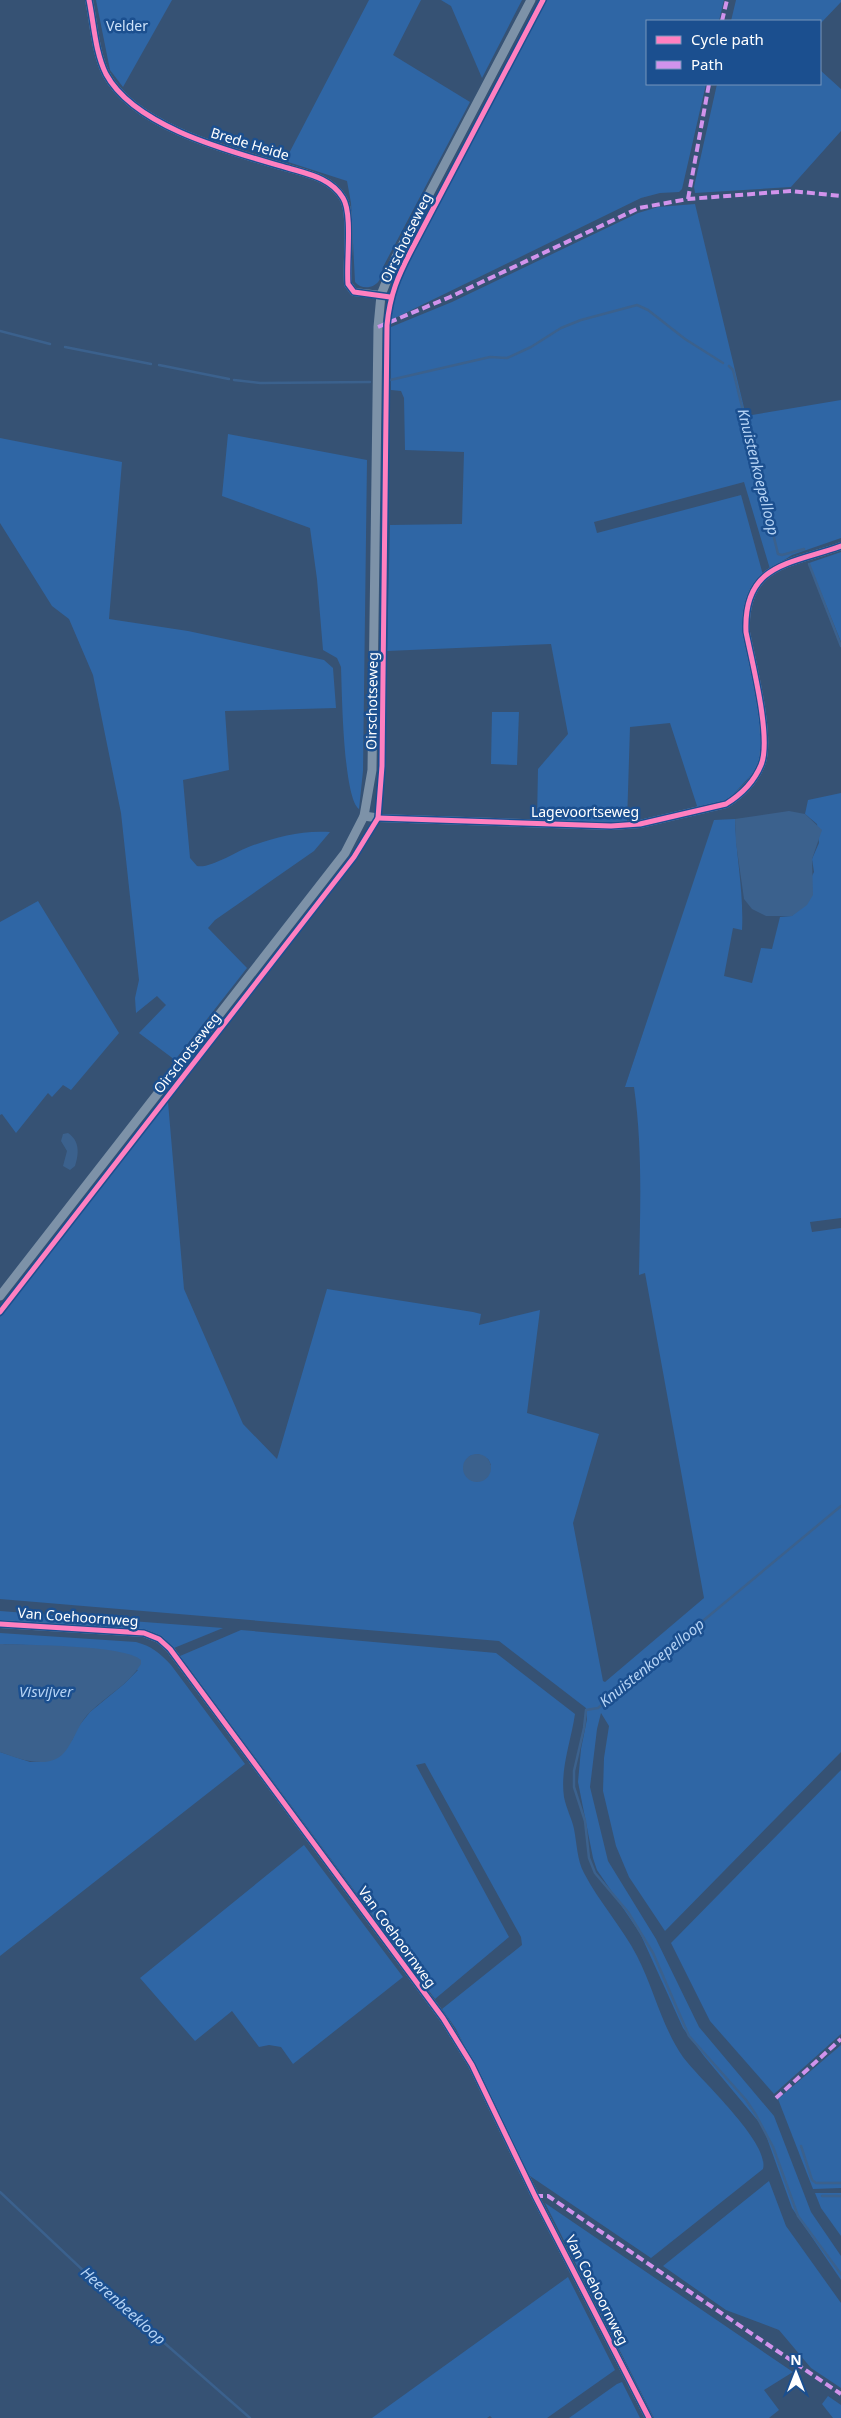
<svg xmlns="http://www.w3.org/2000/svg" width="841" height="2418" viewBox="0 0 841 2418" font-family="'Noto Sans',sans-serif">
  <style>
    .green { fill: #2f66a5; fill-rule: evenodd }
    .water { fill: #3b618d }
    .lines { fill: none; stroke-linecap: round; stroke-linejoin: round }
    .stream { stroke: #3b618d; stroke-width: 2.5 }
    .minor { stroke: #7d92a8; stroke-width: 8 }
    .tertiary { stroke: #7d92a8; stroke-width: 9 }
    .quiet { stroke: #d193ec; stroke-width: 4; stroke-dasharray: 8 4; stroke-linecap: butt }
    .cycleway-casing { stroke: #1b4f8f; stroke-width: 8 }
    .cycleway { stroke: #ff80c0; stroke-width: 5 }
    .labels { text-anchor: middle; stroke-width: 5; stroke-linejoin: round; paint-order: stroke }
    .park-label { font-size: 14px; fill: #cfe3fa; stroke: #1b4f8f }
    .street-label { font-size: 14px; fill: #fff; stroke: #1b4f8f }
    .water-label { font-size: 15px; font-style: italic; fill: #b5d3f5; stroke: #1b4f8f }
  </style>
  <rect width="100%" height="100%" fill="#365274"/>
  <!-- green -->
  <g class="green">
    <path d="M96 0H172L123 87 110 70Z"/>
    <path d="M369 0H421L393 55 470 102 383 267C382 271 382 276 380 279 375 289 361 290 355 282L351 203 347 181 285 161Z"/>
    <path d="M441 0H522L482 78 451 6Z"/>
    <path d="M546 0H724L719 21H647V84H706L682 189 679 192 660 193 641 198 391 320 394 290Z"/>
    <path d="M736 0H841V2L820 24V21H731Z"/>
    <path d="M820 70 841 89V131L791 187 695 193 694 187 717 84H820Z"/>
    <path d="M695 204 746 416 841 400V538L792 555 770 569 744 482 594 522 597 533 741 495 763 575 746 602 763 749 755 771 728 800 699 812 670 723 630 727 627 823 537 820 538 769 568 734 551 644 387 651 390 525 462 524 464 452 405 450 404 398 401 391 391 390V327L452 302 638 213 658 207Z"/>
    <path d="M228 434 367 460 363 771 359 809C343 797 342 691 341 667L337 658 323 650 317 579 310 528 222 496Z"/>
    <path d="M0 438 122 462 109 619 188 631 324 660 333 668 336 708 225 711 229 770 183 780 190 858 197 866C210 869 237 851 251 846 277 837 302 830 330 832L314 851 215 920 208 928 247 968 175 1060 139 1033 166 1005 157 996 136 1013 135 998 139 980 121 813 93 675 69 619 52 606 0 523Z"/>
    <path d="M841 552V642L809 563Z"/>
    <path d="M492 712H519L517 765 491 764Z"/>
    <path d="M841 793V1218L810 1222 812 1232 841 1228V1752L665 1931 629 1877 616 1846 603 1791 604 1758 609 1726 601 1713 597 1729 590 1787 608 1861 656 1939 699 2027 774 2116 811 2212 841 2256V2280L792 2208 763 2127 704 2056 683 2028 640 1933 597 1870 593 1858 578 1782 581 1749 587 1719 586 1708 499 1641 0 1599V1317L168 1102 184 1289 243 1424 277 1459 327 1289 473 1312 481 1314 479 1325 540 1310 527 1413 599 1434 573 1523 603 1681 605 1682 704 1598 645 1273 639 1275C640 1212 643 1150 634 1087H625L714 820 735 819C736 856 744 893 742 930L733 928 724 976 752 983 761 948 772 949 780 917 792 916 814 872 812 859 819 843 817 824 805 814 808 800ZM478 1454 488 1459 491 1465 465 1475 464 1464 470 1456Z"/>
    <path d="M38 901 119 1033 71 1090 63 1085 52 1097 48 1093 16 1133 2 1114 0 1115V922Z"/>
    <path d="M0 1611 223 1628 174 1648 159 1635 141 1629 0 1621Z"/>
    <path d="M241 1630 496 1653 575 1714C571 1742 560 1768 564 1797 566 1808 572 1819 574 1829 577 1844 577 1860 584 1873 599 1902 622 1927 637 1956 654 1989 662 2027 683 2057 699 2079 770 2142 763 2169L651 2258 530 2176 456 2029 442 2009 522 1945 521 1937 425 1763 416 1765 509 1937 435 1999 180 1656Z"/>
    <path d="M0 1633 136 1642C151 1646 160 1653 171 1665L245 1764 0 1956V1752L30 1762H42L72 1740 78 1727 90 1712 124 1684 138 1670 29 1645 0 1644Z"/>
    <path d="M841 1770V2034L774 2094 710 2021 671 1943Z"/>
    <path d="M304 1845 403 1977 293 2064 281 2047 269 2045 259 2047 232 2011 195 2041 140 1978Z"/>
    <path d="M841 2045V2188L813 2189 778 2099Z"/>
    <path d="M769 2181 786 2226 841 2303V2388L811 2368 779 2330 726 2310 663 2266Z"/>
    <path d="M815 2193H841V2236L821 2208Z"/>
    <path d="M545 2203 793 2372 764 2390 779 2410 769 2418H654Z"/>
    <path d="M568 2277 615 2370 547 2418H492L490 2416 487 2418H372Z"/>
    <path d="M622 2382 640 2418H569L617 2384Z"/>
    <path d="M828 2396 841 2405V2418H833L822 2404Z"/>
  </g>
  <!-- water -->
  <g class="water">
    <path d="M789 811 805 814 822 830 812 859 813 895 807 905 792 916H766L752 909 744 899 736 843 735 819Z"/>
    <path d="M68 1133C80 1141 79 1154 75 1166L70 1170 63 1166 67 1151 61 1141 63 1134Z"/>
    <circle cx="477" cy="1468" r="14"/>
    <path d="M0 1644C25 1645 126 1645 141 1660V1664C129 1684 108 1695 91 1711 79 1722 76 1736 67 1749 52 1772 19 1759 0 1752Z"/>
  </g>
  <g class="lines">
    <!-- stream -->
    <g class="stream">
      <path d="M0 331 50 344"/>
      <path d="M65 347 151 364"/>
      <path d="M159 365 229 379"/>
      <path d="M729 366 733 370 778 554 782 555 804 549"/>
      <path d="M234 380 260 383 370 382"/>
      <path d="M390 380 490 357 507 358 531 347 561 328 581 320 637 305 648 310 685 339 723 363"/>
      <path d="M809 564 841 646"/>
      <path d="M841 1506 598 1708 586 1710 584 1728 574 1771V1787L585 1821 589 1858 595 1873 628 1912 653 1953 689 2036 746 2100 756 2115 773 2147 798 2216 841 2274"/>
      <path d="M801 2146 812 2180 816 2183H841"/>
      <path d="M0 2192 105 2291 250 2418"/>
      <path d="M822 2196H841"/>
    </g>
    <!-- minor -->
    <g class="minor">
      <path d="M89 0C94 24 95 52 106 74 135 128 233 152 288 168 308 174 331 178 343 198 353 214 346 263 348 284L354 292 381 295"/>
      <path d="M378 818 611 826 640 824 726 804C742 794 754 782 761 765 772 739 752 662 746 632 743 563 791 564 841 546"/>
      <path d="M0 1624 144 1633 159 1639 170 1649 443 2018 472 2065 535 2196 649 2418"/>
    </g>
    <!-- tertiary -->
    <g class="tertiary">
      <path d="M364 816 378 818"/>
      <path d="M0 1296 345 853 364 816 372 770 378 327 381 295 396 257 531 0"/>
    </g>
    <!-- quiet -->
    <g class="quiet">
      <path d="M722 21 727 0"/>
      <path d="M688 199 709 84"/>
      <path d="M378 327 450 297 639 208 688 199 791 191 841 196"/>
      <path d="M776 2098 841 2039"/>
      <path d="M535 2196H548L841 2394"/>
    </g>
    <!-- cycleway casing -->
    <g class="cycleway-casing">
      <g id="cycleway">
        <path d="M89 0C94 24 95 52 106 74 135 128 233 152 288 168 308 174 331 178 343 198 353 214 346 263 348 284L354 292 390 297"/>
        <path d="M378 818 611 826 640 824 726 804C742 794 754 782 761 765 772 739 752 662 746 632 743 563 791 564 841 546"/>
        <path d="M0 1312 354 857 378 818 382 766 387 325C390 294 398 276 412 249L543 0"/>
        <path d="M0 1624 144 1633 159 1639 170 1649 443 2018 472 2065 535 2196 649 2418"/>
      </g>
    </g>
    <!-- cycleway -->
    <use href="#cycleway" class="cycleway"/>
  </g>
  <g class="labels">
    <!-- park labels -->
    <g class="park-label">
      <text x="127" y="31">Velder</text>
    </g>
    <!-- street labels -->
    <g class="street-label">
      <text transform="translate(250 144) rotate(17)" y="5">Brede Heide</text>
      <text transform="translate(406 238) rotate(-64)" y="5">Oirschotseweg</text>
      <text transform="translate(372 701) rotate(-89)" y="5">Oirschotseweg</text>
      <text x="585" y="817">Lagevoortseweg</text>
      <text transform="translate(187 1053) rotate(-52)" y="5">Oirschotseweg</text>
      <text transform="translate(78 1617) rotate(4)" y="5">Van Coehoornweg</text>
      <text transform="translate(397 1937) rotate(54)" y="5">Van Coehoornweg</text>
      <text transform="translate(597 2290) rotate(63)" y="5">Van Coehoornweg</text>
    </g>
    <!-- water labels -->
    <g class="water-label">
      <text transform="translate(758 472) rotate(76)" y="5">Knuistenkoepelloop</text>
      <text transform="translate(652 1663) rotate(-39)" y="5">Knuistenkoepelloop</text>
      <text x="46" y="1697">Visvijver</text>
      <text transform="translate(123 2306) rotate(42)" y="5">Heerenbeekloop</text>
    </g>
  </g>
  <!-- legend -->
  <rect x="646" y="20" width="175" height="65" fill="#1b4f8f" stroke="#7695bc"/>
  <rect x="656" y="36" width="25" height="8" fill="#ff80c0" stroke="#7695bc"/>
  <text x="691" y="45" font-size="15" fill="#ffffff">Cycle path</text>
  <rect x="656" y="61" width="25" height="8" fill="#d193ec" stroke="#7695bc"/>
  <text x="691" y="70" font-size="15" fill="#ffffff">Path</text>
  <!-- north arrow -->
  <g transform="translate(796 2373)" stroke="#1b4f8f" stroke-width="4" paint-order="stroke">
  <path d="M0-4L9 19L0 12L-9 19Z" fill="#ffffff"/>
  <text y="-8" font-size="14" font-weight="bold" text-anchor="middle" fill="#ffffff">N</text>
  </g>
</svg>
